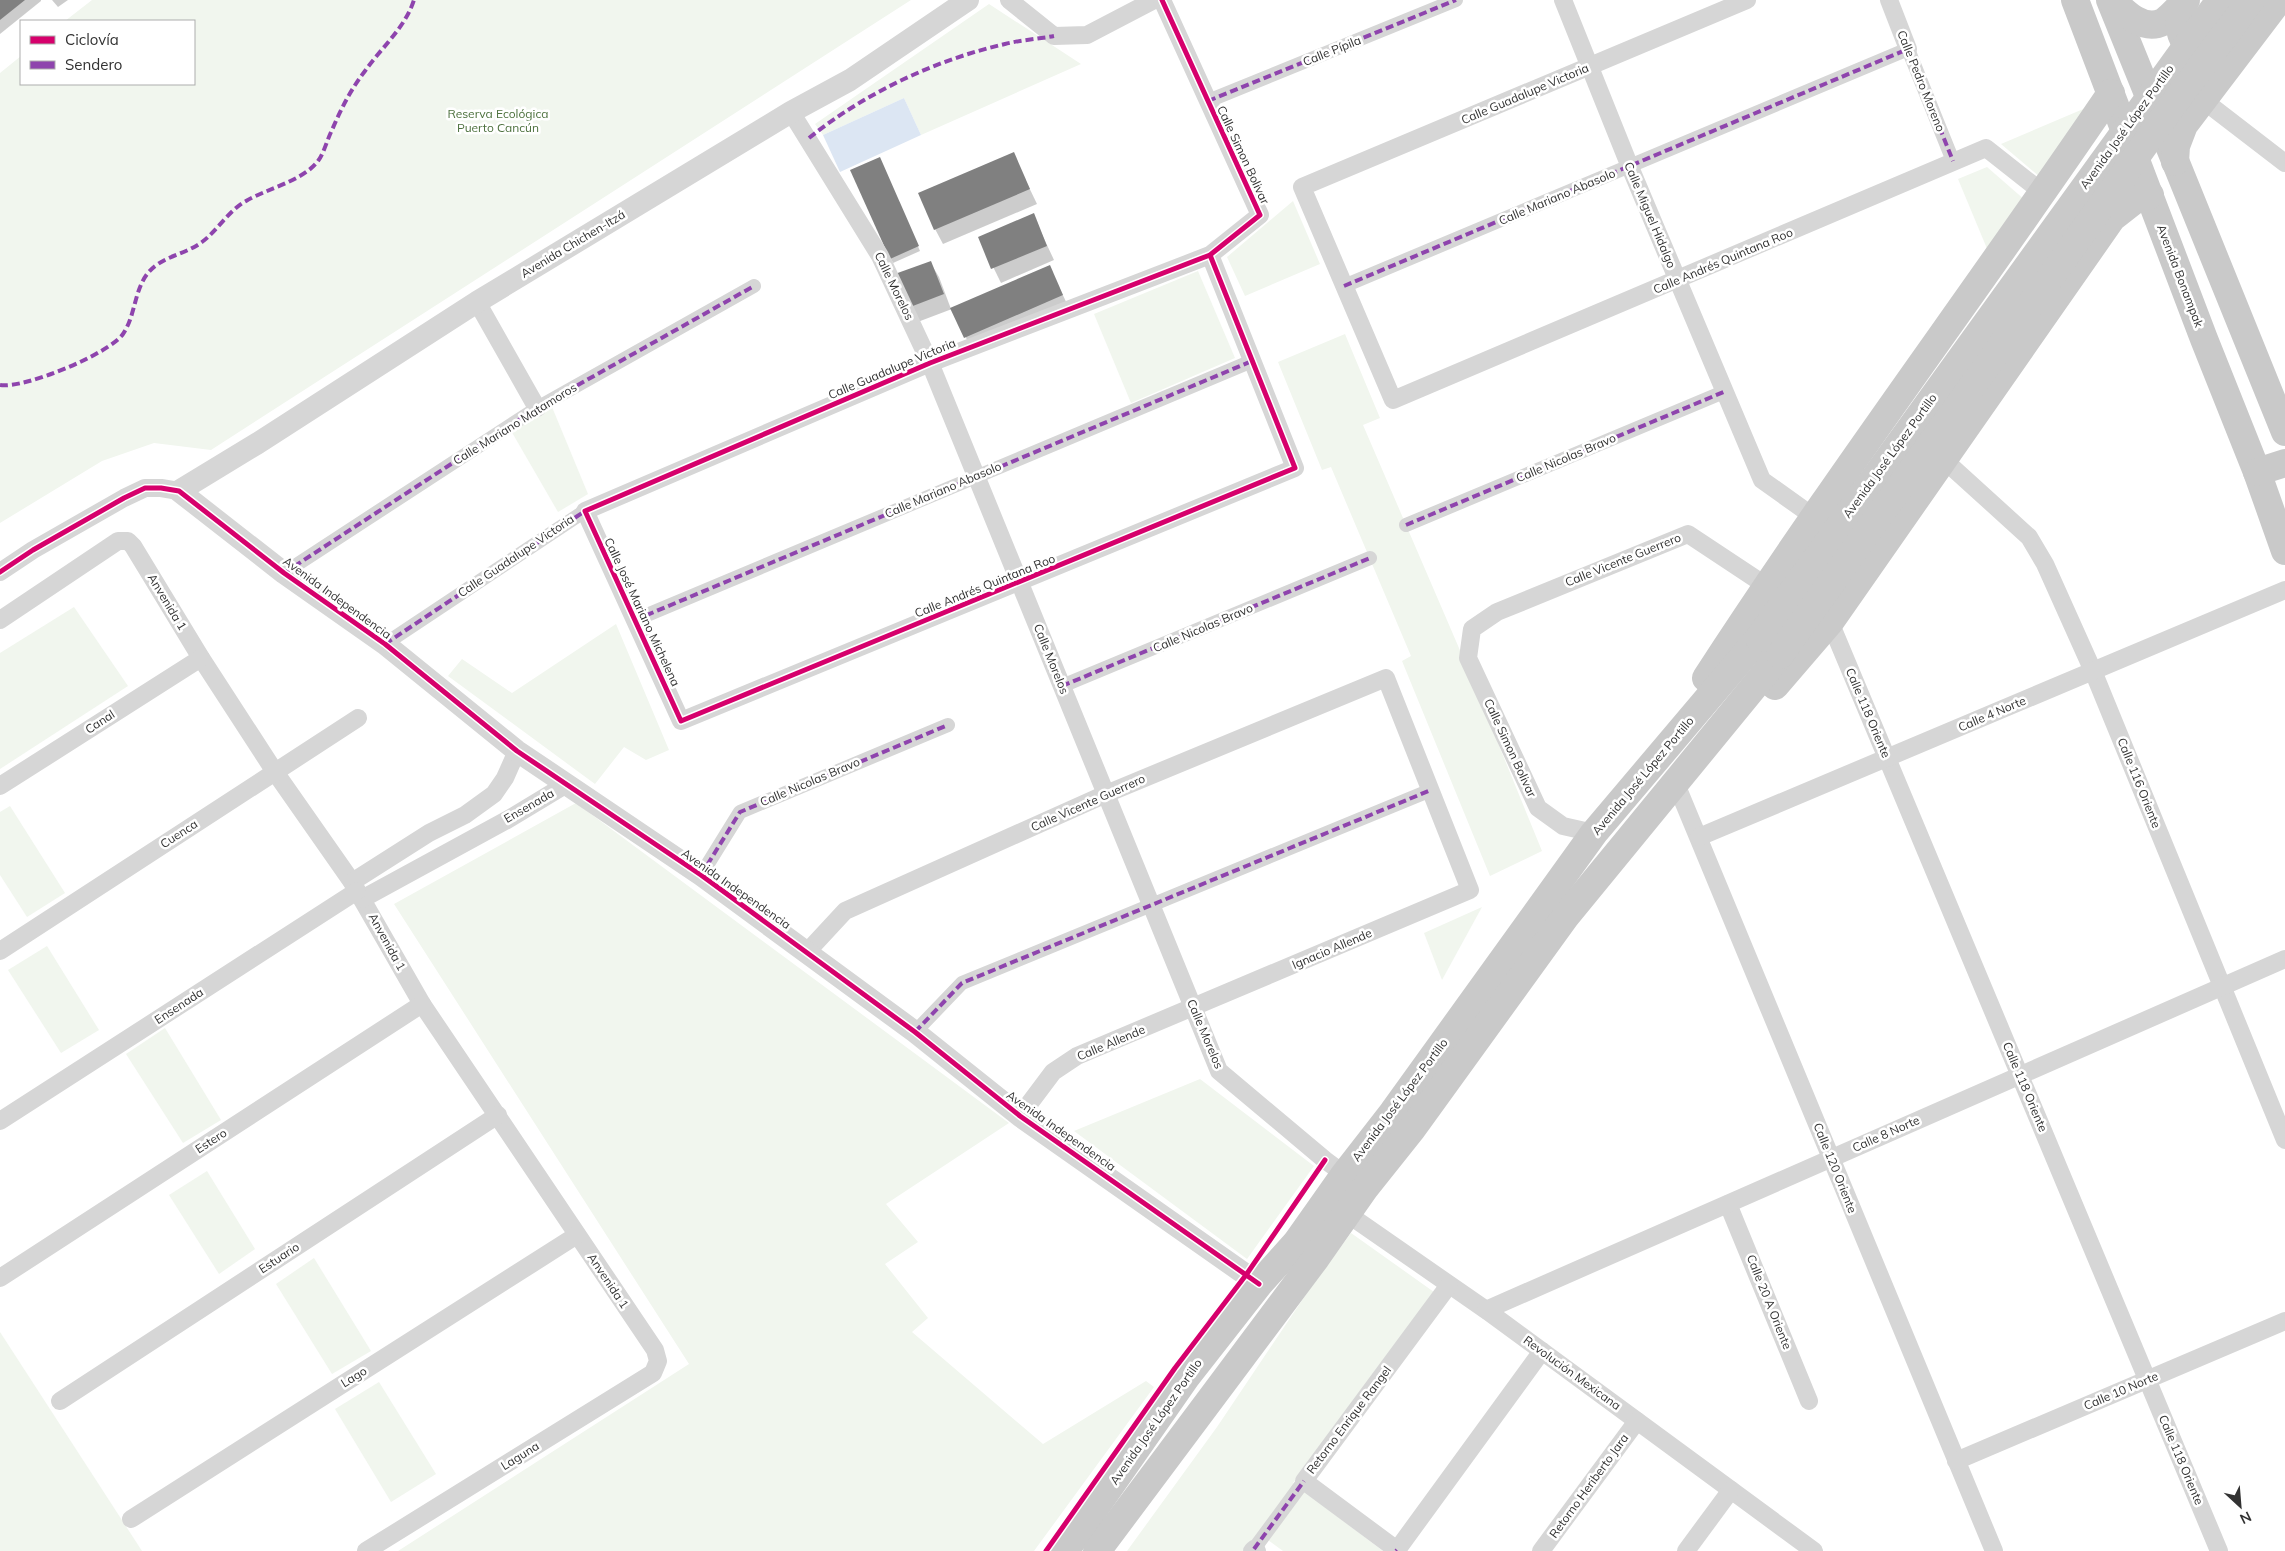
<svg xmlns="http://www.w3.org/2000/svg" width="2285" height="1551" viewBox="0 0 2285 1551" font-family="Mulish,sans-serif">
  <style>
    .green { fill: #f1f6ee }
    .water { fill: #dce6f3 }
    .shadow { fill: #0003 }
    .building { fill: #808080 }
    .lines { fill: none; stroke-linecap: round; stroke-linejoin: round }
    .pedestrian { stroke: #d6d6d6; stroke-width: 14 }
    .minor { stroke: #d6d6d6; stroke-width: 18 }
    .tertiary { stroke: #d6d6d6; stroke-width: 22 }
    .primary { stroke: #c9c9c9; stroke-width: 28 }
    .primary-bridge { stroke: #c9c9c9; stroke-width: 28 }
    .quiet { stroke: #8e44ad; stroke-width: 4; stroke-dasharray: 8 4; stroke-linecap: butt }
    .cycleway-casing { stroke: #fff; stroke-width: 8 }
    .cycleway { stroke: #d6006c; stroke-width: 5 }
    .labels { text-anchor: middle; stroke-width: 5; stroke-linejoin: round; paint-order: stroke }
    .street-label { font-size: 12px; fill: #323232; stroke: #fff }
    .park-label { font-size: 12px; fill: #4c703d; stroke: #fff }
  </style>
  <rect width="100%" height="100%" fill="#fff"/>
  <!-- green -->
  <g class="green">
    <path d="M92 0H911L211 450 154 443 102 461 0 523V73L21 56V84H194V21H65Z"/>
    <path d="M989 4 1081 64 921 135 904 98 823 135 815 124Z"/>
    <path d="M2088 107 2040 177 2001 144Z"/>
    <path d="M1987 167 2026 201 1988 251 1958 179Z"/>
    <path d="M1293 201 1320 264 1245 296 1227 257Z"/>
    <path d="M1198 271 1235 358 1131 403 1094 314Z"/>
    <path d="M1345 334 1380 418 1363 425 1462 655 1542 851 1490 876 1402 661 1411 656 1331 467 1322 470 1278 362Z"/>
    <path d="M552 407 588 494 558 512 510 429Z"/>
    <path d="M74 607 128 686 0 769V653Z"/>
    <path d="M616 624 669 750 646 760 624 747 595 784 448 676 462 659 512 693Z"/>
    <path d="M576 803 1009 1123 886 1204 918 1242 885 1264 928 1318 912 1332 1043 1444 1146 1381 1154 1387 1034 1551H398L689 1364 394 904Z"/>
    <path d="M10 806 65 893 27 917 0 875V812Z"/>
    <path d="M1482 907 1442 980 1424 933Z"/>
    <path d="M47 946 99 1030 61 1053 8 970Z"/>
    <path d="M165 1028 221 1120 183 1143 126 1054Z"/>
    <path d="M1200 1079 1314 1166 1247 1259 1074 1131Z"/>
    <path d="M207 1171 255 1249 219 1274 169 1195Z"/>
    <path d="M1351 1233 1434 1292 1293 1483 1383 1551H1283L1261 1535 1249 1551H1127L1217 1427 1309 1290Z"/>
    <path d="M314 1258 371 1351 332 1374 276 1284Z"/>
    <path d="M0 1332 142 1551H0Z"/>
    <path d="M379 1382 436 1474 391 1502 335 1409Z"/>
  </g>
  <!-- water -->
  <path class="water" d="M904 98 921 135 840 172 823 135Z"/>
  <!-- shadow -->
  <g class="shadow">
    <path d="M0 0H41V1L0 34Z"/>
    <path d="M52 0H68L58 7Z"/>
    <path d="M1013 154 1037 204 943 244 935 229Z"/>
    <path d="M882 163 920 251 893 263 891 259Z"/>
    <path d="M1033 215 1054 260 1001 283 979 238Z"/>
    <path d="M930 262 939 277 951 309 1049 266 1070 310 973 352 952 309 915 323 906 309Z"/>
  </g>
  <!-- building -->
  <g class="building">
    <path d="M0 0H25L0 20Z"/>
    <path d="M1014 152 1030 189 934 230 918 193Z"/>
    <path d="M880 157 919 246 890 259 850 170Z"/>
    <path d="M1034 213 1047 246 991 269 978 237Z"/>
    <path d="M931 261 944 294 905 309 892 275Z"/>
    <path d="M1050 265 1063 295 964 338 950 308Z"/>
  </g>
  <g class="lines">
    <!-- pedestrian -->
    <g class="pedestrian">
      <path d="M1208 101 1456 0"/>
      <path d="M1344 286 1908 49 1953 161"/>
      <path d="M1406 525 1726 391"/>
      <path d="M284 573 537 408 754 286"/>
      <path d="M635 620 1252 361"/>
      <path d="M385 644 585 511"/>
      <path d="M1062 686 1370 558"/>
      <path d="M701 875 740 812 948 725"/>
      <path d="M915 1032 962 983 1431 790"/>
      <path d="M1254 1549 1304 1481"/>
    </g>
    <!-- minor -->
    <g class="minor">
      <path d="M1009 0 1054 36 1087 35 1154 0"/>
      <path d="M1162 0 1260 215 1210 255 930 363 585 511 681 721 1295 468 1210 255"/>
      <path d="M1563 0 1630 167 1762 480 1814 517"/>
      <path d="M1747 0 1302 187 1393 400 1986 148 2043 193"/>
      <path d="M1889 0 1908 49"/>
      <path d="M2203 100 2285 163"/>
      <path d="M791 112 880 256 930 363 1219 1071 1325 1160 1352 1180"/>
      <path d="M477 302 537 408"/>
      <path d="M1943 459 2029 537 2045 564 2093 671 2285 1140"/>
      <path d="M0 572 33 550 124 498 145 488H161L179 491"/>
      <path d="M0 620 118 541H128L133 546 201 658 275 772 352 882 422 1004 655 1350 658 1361 653 1373 366 1551"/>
      <path d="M1830 622 2219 1551"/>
      <path d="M1676 784 1994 1551"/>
      <path d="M0 786 201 658"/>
      <path d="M1594 833 1563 826 1538 808 1468 658 1472 629 1497 612 1688 534 1768 587"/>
      <path d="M1699 837 2285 590"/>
      <path d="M352 882 429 833 465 815 494 794 505 778 517 751"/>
      <path d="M362 899 507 820 565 785"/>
      <path d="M0 951 358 718"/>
      <path d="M807 952 845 911 1106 794 1386 678 1470 890 1077 1056 1053 1072 1020 1116"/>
      <path d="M0 1121 357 891"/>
      <path d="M1728 1204 1809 1401"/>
      <path d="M1339 1208 1486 1310 1814 1551"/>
      <path d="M0 1278 422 1004"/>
      <path d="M1449 1285 1304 1481 1397 1550 1542 1351"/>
      <path d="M1486 1310 2285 959"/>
      <path d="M60 1401 498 1115"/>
      <path d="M1956 1461 2285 1321"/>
      <path d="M131 1519 577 1235"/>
      <path d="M1252 1551 1254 1549 1257 1551"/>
      <path d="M1541 1551 1637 1421"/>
      <path d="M1686 1551 1731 1490"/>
    </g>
    <!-- tertiary -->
    <path class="tertiary" d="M968 0 850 80 791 112 477 302 258 443 179 491 284 573 385 644 517 751 701 875 915 1032 1020 1116 1259 1284"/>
    <!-- primary -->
    <g class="primary">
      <path d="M2075 0 2204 339 2257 472 2285 551"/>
      <path d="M2110 0 2285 432"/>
      <path d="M2112 0C2124 12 2143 32 2163 22 2171 17 2179 7 2186 0"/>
      <path d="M2185 1C2173 23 2180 50 2207 56"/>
      <path d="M2175 162 2176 146 2184 125 2279 0"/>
      <path d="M2257 472 2285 463"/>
      <path d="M1706 678C1835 479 1978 289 2111 93"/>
      <path d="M1775 686 1830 622 2112 218 2135 200 2150 195"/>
      <path d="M1065 1551 1187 1376 1259 1284 1296 1243 1344 1175 1393 1112 1594 833 1759 638"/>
      <path d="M1097 1551 1316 1258 1365 1188 1412 1129 1566 916 1780 655"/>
    </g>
    <!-- primary-bridge -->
    <g class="primary-bridge">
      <path d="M1759 638 2220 0"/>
      <path d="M1780 655 2183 91 2251 0"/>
    </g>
    <!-- quiet -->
    <g class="quiet">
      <path d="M1208 101 1456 0"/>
      <path d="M809 138C865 93 935 60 1005 44 1021 40 1038 39 1054 36"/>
      <path d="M1344 286 1908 49 1953 161"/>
      <path d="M0 385C24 389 109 354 123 334 138 312 133 280 158 264 171 255 189 252 202 242 217 231 229 210 246 201 266 189 303 181 318 161 324 153 327 140 332 130 341 109 351 89 365 71 381 48 405 28 414 0"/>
      <path d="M1406 525 1726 391"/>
      <path d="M284 573 537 408 754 286"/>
      <path d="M635 620 1252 361"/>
      <path d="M385 644 585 511"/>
      <path d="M1062 686 1370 558"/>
      <path d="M701 875 740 812 948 725"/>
      <path d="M915 1032 962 983 1431 790"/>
      <path d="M1254 1549 1304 1481"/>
      <path d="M1396 1551 1397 1550"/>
    </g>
    <!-- cycleway casing -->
    <g class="cycleway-casing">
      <g id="cycleway">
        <path d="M1162 0 1260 215 1210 255 930 363 585 511 681 721 1295 468 1210 255"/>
        <path d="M0 572 33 550 124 498 145 488H161L179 491 284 573 385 644 517 751 701 875 915 1032 1020 1116 1259 1284"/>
        <path d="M1046 1551 1175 1368 1246 1275 1325 1160"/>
      </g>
    </g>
    <!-- cycleway -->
    <use href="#cycleway" class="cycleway"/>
  </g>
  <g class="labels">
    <!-- street labels -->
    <g class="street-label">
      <text transform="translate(1332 51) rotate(-22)" y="4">Calle Pípila</text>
      <text transform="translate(1921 81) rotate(68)" y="4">Calle Pedro Moreno</text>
      <text transform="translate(1525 94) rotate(-23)" y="4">Calle Guadalupe Victoria</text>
      <text transform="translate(2127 127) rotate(-54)" y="4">Avenida José López Portillo</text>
      <text transform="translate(1243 155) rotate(65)" y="4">Calle Simon Bolivar</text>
      <text transform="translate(1557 197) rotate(-23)" y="4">Calle Mariano Abasolo</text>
      <text transform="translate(1650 215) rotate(67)" y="4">Calle Miguel Hidalgo</text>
      <text transform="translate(573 244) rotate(-31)" y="4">Avenida Chichen-Itzá</text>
      <text transform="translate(1723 261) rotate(-23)" y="4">Calle Andrés Quintana Roo</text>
      <text transform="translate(2180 276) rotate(69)" y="4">Avenida Bonampak</text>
      <text transform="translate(894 286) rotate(64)" y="4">Calle Morelos</text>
      <text transform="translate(892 369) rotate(-23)" y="4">Calle Guadalupe Victoria</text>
      <text transform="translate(515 424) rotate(-32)" y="4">Calle Mariano Matamoros</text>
      <text transform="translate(1890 456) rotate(-54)" y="4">Avenida José López Portillo</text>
      <text transform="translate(1566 458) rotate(-23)" y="4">Calle Nicolas Bravo</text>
      <text transform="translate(943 490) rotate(-23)" y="4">Calle Mariano Abasolo</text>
      <text transform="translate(516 556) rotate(-34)" y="4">Calle Guadalupe Victoria</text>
      <text transform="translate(1623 560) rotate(-22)" y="4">Calle Vicente Guerrero</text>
      <text transform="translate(985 586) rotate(-22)" y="4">Calle Andrés Quintana Roo</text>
      <text transform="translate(337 598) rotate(36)" y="4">Avenida Independencia</text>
      <text transform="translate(167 602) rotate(59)" y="4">Anvenida 1</text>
      <text transform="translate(642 612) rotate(65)" y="4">Calle José Mariano Michelena</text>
      <text transform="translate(1203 628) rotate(-23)" y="4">Calle Nicolas Bravo</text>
      <text transform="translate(1051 659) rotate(68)" y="4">Calle Morelos</text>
      <text transform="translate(1868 713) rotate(67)" y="4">Calle 118 Oriente</text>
      <text transform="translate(1992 714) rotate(-23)" y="4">Calle 4 Norte</text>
      <text transform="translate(100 722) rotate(-33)" y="4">Canal</text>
      <text transform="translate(1510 748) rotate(65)" y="4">Calle Simon Bolivar</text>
      <text transform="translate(1643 776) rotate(-50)" y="4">Avenida José López Portillo</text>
      <text transform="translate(810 782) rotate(-23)" y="4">Calle Nicolas Bravo</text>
      <text transform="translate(2139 783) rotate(68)" y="4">Calle 116 Oriente</text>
      <text transform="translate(1088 803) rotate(-24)" y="4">Calle Vicente Guerrero</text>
      <text transform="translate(529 806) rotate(-30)" y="4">Ensenada</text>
      <text transform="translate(179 834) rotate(-33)" y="4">Cuenca</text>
      <text transform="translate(736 889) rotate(35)" y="4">Avenida Independencia</text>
      <text transform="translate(387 942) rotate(61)" y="4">Anvenida 1</text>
      <text transform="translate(1332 949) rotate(-23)" y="4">Ignacio Allende</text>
      <text transform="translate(179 1006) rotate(-33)" y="4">Ensenada</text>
      <text transform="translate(1205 1034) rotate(67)" y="4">Calle Morelos</text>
      <text transform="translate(1111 1043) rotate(-23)" y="4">Calle Allende</text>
      <text transform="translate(2025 1087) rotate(67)" y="4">Calle 118 Oriente</text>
      <text transform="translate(1400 1100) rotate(-53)" y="4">Avenida José López Portillo</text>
      <text transform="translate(1061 1131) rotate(35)" y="4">Avenida Independencia</text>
      <text transform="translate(1886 1134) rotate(-24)" y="4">Calle 8 Norte</text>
      <text transform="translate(211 1141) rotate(-33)" y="4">Estero</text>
      <text transform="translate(1835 1168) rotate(68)" y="4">Calle 120 Oriente</text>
      <text transform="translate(279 1258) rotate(-33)" y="4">Estuario</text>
      <text transform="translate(608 1281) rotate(56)" y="4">Anvenida 1</text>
      <text transform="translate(1769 1302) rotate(68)" y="4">Calle 20 A Oriente</text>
      <text transform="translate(1572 1373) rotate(36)" y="4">Revolución Mexicana</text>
      <text transform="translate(354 1377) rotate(-32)" y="4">Lago</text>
      <text transform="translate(2121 1391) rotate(-23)" y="4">Calle 10 Norte</text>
      <text transform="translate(1349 1420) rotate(-53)" y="4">Retorno Enrique Rangel</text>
      <text transform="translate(1156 1422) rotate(-55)" y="4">Avenida José López Portillo</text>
      <text transform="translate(520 1456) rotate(-32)" y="4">Laguna</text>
      <text transform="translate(2181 1460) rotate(67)" y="4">Calle 118 Oriente</text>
      <text transform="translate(1589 1486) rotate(-54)" y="4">Retorno Heriberto Jara</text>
    </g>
    <!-- park labels -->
    <g class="park-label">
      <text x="498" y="118">Reserva Ecológica<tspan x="498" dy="14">Puerto Cancún</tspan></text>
    </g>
  </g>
  <!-- legend -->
  <rect x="20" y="20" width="175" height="65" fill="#ffffff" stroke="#adadad"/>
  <rect x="30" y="36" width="25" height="8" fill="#d6006c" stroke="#adadad"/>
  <text x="65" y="45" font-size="15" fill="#323232">Ciclovía</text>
  <rect x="30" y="61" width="25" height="8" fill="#8e44ad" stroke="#adadad"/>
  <text x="65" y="70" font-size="15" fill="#323232">Sendero</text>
  <!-- north arrow -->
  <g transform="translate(2240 1506) rotate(154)" stroke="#ffffff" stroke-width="4" paint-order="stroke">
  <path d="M0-4L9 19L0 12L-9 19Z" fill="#323232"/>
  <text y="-8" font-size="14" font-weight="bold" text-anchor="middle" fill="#323232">N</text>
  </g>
</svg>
